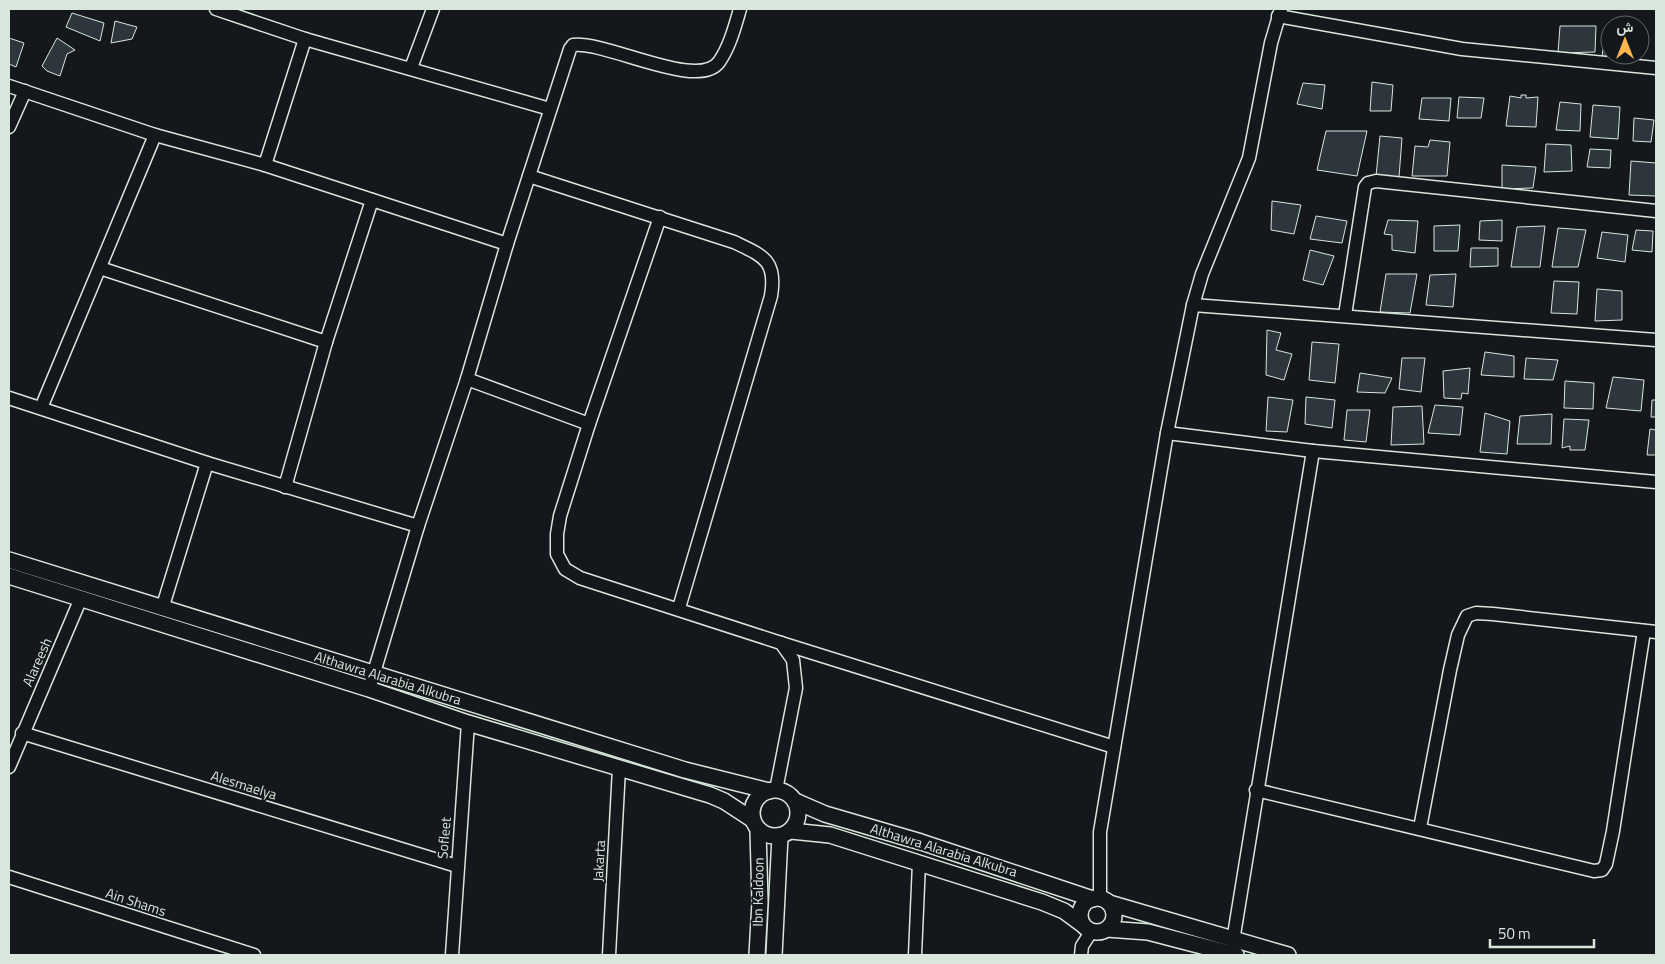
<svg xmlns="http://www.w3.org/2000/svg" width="1665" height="964" viewBox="0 0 1665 964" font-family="'Titillium Web',Vazirmatn,sans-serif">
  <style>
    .building { fill: #2c363c; stroke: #d8e6dc }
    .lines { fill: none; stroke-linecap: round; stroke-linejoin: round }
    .minor-casing { stroke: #d8e6dc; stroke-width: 15 }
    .tertiary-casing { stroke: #d8e6dc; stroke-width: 18 }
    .minor { stroke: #14181c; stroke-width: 12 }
    .tertiary { stroke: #14181c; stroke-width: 15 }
    .labels { text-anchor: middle; stroke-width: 4; stroke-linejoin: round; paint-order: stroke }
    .street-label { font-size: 14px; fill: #d8e6dc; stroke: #14181c }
  </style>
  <rect width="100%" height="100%" fill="#14181c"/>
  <!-- building -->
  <g class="building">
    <path d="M72 13 104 23 100 41 66 27Z"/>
    <path d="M115 21 137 27 132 39 111 43Z"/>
    <path d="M1560 26H1596L1595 52 1558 53Z"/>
    <path d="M1606 30 1610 31V55H1631V58L1602 56Z"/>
    <path d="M9 38 24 43 16 67 9 64Z"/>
    <path d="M57 38 75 50 67 54 60 76 47 71 42 66Z"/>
    <path d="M1372 82 1393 85 1391 111H1370Z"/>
    <path d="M1303 83 1325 85 1322 109 1297 104Z"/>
    <path d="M1521 95H1526V98L1538 97 1536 127 1506 126 1510 96 1521 98Z"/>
    <path d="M1459 97 1484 98 1481 118H1457Z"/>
    <path d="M1422 98H1451L1449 121 1419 119Z"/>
    <path d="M1560 102 1581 104 1580 131 1556 130Z"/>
    <path d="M1593 105 1620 107 1618 139 1590 137Z"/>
    <path d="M1634 118 1654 120 1651 142 1633 141Z"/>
    <path d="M1326 131H1367L1357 176 1317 170Z"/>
    <path d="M1380 136 1402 138 1399 177 1376 176Z"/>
    <path d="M1430 140 1450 142 1447 176H1412L1415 146 1428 147Z"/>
    <path d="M1546 144 1571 145 1572 171 1544 172Z"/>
    <path d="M1590 149 1611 150 1610 168 1587 167Z"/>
    <path d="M1631 161 1656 163V196L1629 195Z"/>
    <path d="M1502 165 1536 167 1533 188 1502 189Z"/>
    <path d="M1272 201 1301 205 1294 234 1271 230Z"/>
    <path d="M1316 216 1347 221 1342 243 1310 239Z"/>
    <path d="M1388 220 1418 221 1415 253 1392 250V235L1384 234Z"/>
    <path d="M1502 220V241L1479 240 1480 221Z"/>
    <path d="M1460 225 1458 251H1434V226Z"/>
    <path d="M1545 226 1540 267H1511L1517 227Z"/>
    <path d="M1558 228 1586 230 1578 267H1552Z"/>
    <path d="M1636 230 1653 231 1652 252 1632 250Z"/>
    <path d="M1602 232 1628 235 1625 262 1597 258Z"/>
    <path d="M1471 248H1498V266L1470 267Z"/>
    <path d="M1310 250 1334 256 1323 285 1303 280Z"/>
    <path d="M1386 274H1417L1410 313 1380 312Z"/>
    <path d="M1456 274 1453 307 1426 305 1430 275Z"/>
    <path d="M1554 281 1579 282 1577 314 1551 313Z"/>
    <path d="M1597 289 1622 291V320L1595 321Z"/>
    <path d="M1267 330 1281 333 1276 350 1292 354 1284 380 1266 375Z"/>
    <path d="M1312 342 1339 344 1335 383 1309 380Z"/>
    <path d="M1485 352 1514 356V377L1481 375Z"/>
    <path d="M1402 358H1425L1421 392 1399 389Z"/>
    <path d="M1526 358 1558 360 1553 380 1524 379Z"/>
    <path d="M1470 368 1468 394 1462 393 1461 399 1444 398 1443 371Z"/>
    <path d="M1360 373 1392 378 1385 393 1357 392Z"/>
    <path d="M1613 377 1644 380 1641 411 1606 408Z"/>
    <path d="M1565 381 1594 383 1593 409 1564 408Z"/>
    <path d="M1268 397 1293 400 1287 432 1266 431Z"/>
    <path d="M1306 397 1335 400 1332 428 1305 424Z"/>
    <path d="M1652 400H1656V417H1651Z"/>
    <path d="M1435 405 1463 407 1460 435 1428 433Z"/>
    <path d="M1422 406 1424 444 1391 445 1393 407Z"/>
    <path d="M1347 410H1370L1366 442 1344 440Z"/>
    <path d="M1485 413 1510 421 1507 454 1480 452Z"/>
    <path d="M1552 414 1551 444H1517L1520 416Z"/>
    <path d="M1564 419 1589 420 1585 450H1570V446L1562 448Z"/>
    <path d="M1650 429 1656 430V455H1647Z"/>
  </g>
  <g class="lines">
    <!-- minor casing -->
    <g class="minor-casing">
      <g id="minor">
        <path d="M216 9 305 39 550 109"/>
        <path d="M1278 16 1462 49 1656 68"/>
        <path d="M411 68 433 9"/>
        <path d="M9 86 155 135 265 165 507 244"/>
        <path d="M9 127 25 91"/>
        <path d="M265 165 305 39"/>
        <path d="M529 176 734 242C763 256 777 260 771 296L679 608"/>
        <path d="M660 217 589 424 560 516 557 534V554L565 569 580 578 781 643 793 660 796 688 776 790"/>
        <path d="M100 268 326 342"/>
        <path d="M1193 305 1656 340"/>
        <path d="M1345 315 1365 187 1368 183 1376 181 1656 211"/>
        <path d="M467 379 589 424"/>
        <path d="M9 398 207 463 418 526"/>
        <path d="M41 408 155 135"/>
        <path d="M1167 433 1313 451 1656 482"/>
        <path d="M285 487 326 342 372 200"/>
        <path d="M162 609 207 463"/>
        <path d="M781 643 1114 747"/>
        <path d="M369 689 418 526 467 379 507 244 570 49 573 45C607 41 698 91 719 62 730 46 735 26 740 9"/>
        <path d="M22 733 457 866"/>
        <path d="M9 767 81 598"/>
        <path d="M1256 790 1594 871 1602 870 1606 864 1613 831 1644 631"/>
        <path d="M1420 828 1450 670 1458 635 1467 616 1476 613 1493 614 1656 632"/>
        <path d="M9 877 254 955"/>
        <path d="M1100 899V832L1167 433 1193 305 1202 274 1249 158 1271 43 1281 9"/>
        <path d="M1233 941 1313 451"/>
        <path d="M452 955 468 723"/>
        <path d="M609 955 619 768"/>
        <path d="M915 955 919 863"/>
        <path d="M1081 955 1082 946 1091 932"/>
      </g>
    </g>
    <!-- tertiary casing -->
    <g class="tertiary-casing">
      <g id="tertiary">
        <path d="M9 560 685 770 769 791"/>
        <path d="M9 576 369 689 468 723 710 795 724 801 753 820"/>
        <circle cx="775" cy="813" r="23"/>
        <path d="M795 801 825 814 921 842 1093 899"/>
        <path d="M791 831 830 835 1042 902 1064 911 1083 925"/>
        <circle cx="1097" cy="915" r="17"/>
        <path d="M1109 903 1288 955"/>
        <path d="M1107 929 1148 932 1236 955"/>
        <path d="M757 955 760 902 758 830"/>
        <path d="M774 955 780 836"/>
      </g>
    </g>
    <!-- minor -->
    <use href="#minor" class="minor"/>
    <!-- tertiary -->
    <use href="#tertiary" class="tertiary"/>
  </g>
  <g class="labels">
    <!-- street labels -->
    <g class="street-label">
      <text transform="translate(37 662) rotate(-66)" y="5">Alareesh</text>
      <text transform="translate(388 678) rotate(17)" y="5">Althawra Alarabia Alkubra</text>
      <text transform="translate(244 785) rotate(17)" y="5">Alesmaelya</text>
      <text transform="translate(444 838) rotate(-85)" y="5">Sofleet</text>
      <text transform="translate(944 850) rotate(17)" y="5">Althawra Alarabia Alkubra</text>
      <text transform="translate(599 861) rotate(-87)" y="5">Jakarta</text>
      <text transform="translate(758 892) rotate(-89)" y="5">Ibn Kaldoon</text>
      <text transform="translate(136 902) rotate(18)" y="5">Ain Shams</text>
    </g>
  </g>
  <!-- border -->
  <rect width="1665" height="964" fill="none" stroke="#d8e6dc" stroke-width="20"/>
  <!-- north arrow -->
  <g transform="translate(1625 40)"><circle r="24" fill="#14181c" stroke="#626a69"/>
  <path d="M0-4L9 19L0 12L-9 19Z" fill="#ffb74d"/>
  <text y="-8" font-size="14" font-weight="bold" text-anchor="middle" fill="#d8e6dc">ش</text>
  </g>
  <!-- scale -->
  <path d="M1490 939v8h104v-8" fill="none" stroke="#d8e6dc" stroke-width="2.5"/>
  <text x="1498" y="939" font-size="15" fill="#d8e6dc" stroke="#14181c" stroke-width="4" paint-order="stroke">50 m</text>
</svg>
